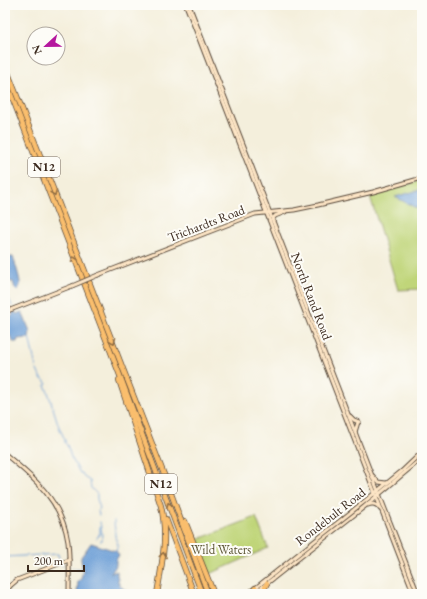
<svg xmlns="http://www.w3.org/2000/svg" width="427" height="599" viewBox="0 0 427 599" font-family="'EB Garamond',serif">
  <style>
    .green { fill: #c0d579; stroke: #7e804c }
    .water { fill: #6b9dd6; stroke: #53647a }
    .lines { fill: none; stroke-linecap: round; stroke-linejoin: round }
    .stream { stroke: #6b9dd6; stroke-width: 1 }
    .secondary-casing { stroke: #57483a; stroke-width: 5 }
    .highway-casing { stroke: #57483a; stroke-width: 6 }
    .secondary { stroke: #fde5c5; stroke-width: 3 }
    .highway { stroke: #fabe6d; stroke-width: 4.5 }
    .secondary-bridge-casing { stroke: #57483a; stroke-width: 5; stroke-linecap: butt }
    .secondary-bridge { stroke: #fde5c5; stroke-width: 3 }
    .oneway { stroke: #916d42 }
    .labels { text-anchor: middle; stroke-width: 4; stroke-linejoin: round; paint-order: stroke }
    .shield { fill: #fdfcf7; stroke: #75695f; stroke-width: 1 }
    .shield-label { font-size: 12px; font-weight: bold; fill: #3b2a1e }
    .street-label { font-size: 13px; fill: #3b2a1e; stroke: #fdfcf7 }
    .park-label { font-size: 13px; fill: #5c5535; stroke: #fdfcf7 }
  </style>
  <rect width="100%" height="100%" fill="#fdfcf7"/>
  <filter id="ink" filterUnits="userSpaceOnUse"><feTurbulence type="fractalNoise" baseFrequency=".025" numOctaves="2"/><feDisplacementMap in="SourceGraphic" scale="8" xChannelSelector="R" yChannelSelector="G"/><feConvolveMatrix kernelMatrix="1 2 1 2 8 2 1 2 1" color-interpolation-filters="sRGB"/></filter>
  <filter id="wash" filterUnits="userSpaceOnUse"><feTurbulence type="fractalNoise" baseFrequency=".012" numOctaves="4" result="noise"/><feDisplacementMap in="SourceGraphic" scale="16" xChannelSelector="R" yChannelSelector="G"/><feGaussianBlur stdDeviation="0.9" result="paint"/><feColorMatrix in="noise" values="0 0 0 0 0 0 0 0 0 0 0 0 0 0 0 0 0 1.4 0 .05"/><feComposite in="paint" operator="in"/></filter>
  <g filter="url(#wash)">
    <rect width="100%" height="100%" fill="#f4efdc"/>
    <!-- green -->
    <g class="green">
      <path d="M422 180V289L398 290 370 196Z"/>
      <path d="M256 517 268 548 210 574 196 540Z"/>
    </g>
    <!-- water -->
    <g class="water">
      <path d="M422 189V211L395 197Z"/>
      <path d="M10 257H13C14 259 20 279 20 282 21 285 19 288 17 291L15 289 13 282 5 281V259Z"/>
      <path d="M15 311 16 314 22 312 30 331 29 338 18 339 17 342H13L7 330 5 320 13 315 12 312Z"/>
      <path d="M91 543 116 551 119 555 116 560V566L111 573 117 571V576L118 578C117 584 122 588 127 591V594H77L78 581 81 579 83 570 81 560V557Z"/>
    </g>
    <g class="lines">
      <!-- stream -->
      <g class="stream">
        <path d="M6 281V292L12 306"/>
        <path d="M29 337 36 367"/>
        <path d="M37 370 41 379H43L47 384 45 385 48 392 59 427 65 440V443L67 445 71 457 80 473H82L85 478 90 481 91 488 97 494V499L100 508 98 511 99 515"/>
        <path d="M114 521 115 531V536L118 545 116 551"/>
        <path d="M100 522C101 529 103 534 101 541"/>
        <path d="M97 538 100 533V527"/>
        <path d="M5 557 58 554 59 558"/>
        <path d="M62 565 67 568"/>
        <path d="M72 568 83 569"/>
      </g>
    </g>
  </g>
  <g filter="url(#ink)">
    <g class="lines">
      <!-- secondary casing -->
      <g class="secondary-casing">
        <g id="secondary">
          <path d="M186 5 414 594"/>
          <path d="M189 5 418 594"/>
          <path d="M272 220 275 216 285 212"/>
          <path d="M98 275 255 214 294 210 318 205 373 192 422 178"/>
          <path d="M5 312 72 286"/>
          <path d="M316 331 323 336"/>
          <path d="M350 416 354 420 359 422"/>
          <path d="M355 432 358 422"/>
          <path d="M5 454C35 479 62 501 68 542 70 559 69 577 69 594"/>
          <path d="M373 476 378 482 386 483"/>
          <path d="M368 505C373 503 377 504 380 509"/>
          <path d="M5 592 11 585 17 580 69 560"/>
          <path d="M256 592 364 507 422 458"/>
          <path d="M248 594 365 501 402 471 422 452"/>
        </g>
      </g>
      <!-- highway casing -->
      <g class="highway-casing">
        <g id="highway">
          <path d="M5 65 165 477 208 594"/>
          <path d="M5 79 119 373 202 594"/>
          <path d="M119 380 161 506C168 536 162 564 157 594"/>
          <path d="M166 519 194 594"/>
          <path d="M185 521 214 594"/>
          <path d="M255 588 259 594"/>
          <path d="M253 590 255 594"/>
          <path d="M262 594 267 583"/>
        </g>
      </g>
      <!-- secondary -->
      <use href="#secondary" class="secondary"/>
      <!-- highway -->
      <use href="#highway" class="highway"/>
      <!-- secondary-bridge casing -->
      <g class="secondary-bridge-casing">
        <path id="secondary-bridge" d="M72 286 98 275"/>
      </g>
      <!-- secondary-bridge -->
      <use href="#secondary-bridge" class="secondary-bridge"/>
    </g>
    <!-- one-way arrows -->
    <defs><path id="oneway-chevron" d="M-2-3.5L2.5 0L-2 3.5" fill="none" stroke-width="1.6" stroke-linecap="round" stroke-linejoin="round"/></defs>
    <g class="oneway">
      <use href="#oneway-chevron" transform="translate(54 193) rotate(69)"/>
      <use href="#oneway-chevron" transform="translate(74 259) rotate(-111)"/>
      <use href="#oneway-chevron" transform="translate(113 341) rotate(69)"/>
      <use href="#oneway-chevron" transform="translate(169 505) rotate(-111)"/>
      <use href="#oneway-chevron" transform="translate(163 555) rotate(-82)"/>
    </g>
  </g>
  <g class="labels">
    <!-- shield labels -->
    <g class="shield">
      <rect x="28" y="157" width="32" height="20" rx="3"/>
      <rect x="145" y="474" width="32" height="20" rx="3"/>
    </g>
    <g class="shield-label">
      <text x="44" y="171">N12</text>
      <text x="161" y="488">N12</text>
    </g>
    <!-- street labels -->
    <g class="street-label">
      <text transform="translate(206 223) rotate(-21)" y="5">Trichardts Road</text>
      <text transform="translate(312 296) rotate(69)" y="5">North Rand Road</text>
      <text transform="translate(330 516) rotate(-38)" y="5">Rondebult Road</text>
    </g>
    <!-- park labels -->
    <g class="park-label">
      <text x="221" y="554">Wild Waters</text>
    </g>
  </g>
  <!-- margin -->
  <rect width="427" height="599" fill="none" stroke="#fdfcf7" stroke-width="20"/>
  <!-- north arrow -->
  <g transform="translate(46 46) rotate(248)"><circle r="19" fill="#fdfcf7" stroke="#afa8a0"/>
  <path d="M0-3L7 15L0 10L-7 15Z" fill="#b5179e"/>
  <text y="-6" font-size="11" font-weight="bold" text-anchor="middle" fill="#3b2a1e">N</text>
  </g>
  <!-- scale -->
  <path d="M28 565v6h56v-6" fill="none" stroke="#3b2a1e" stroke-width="2"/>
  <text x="34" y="565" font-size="12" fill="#3b2a1e" stroke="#fdfcf7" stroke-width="3" paint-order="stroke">200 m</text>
</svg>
